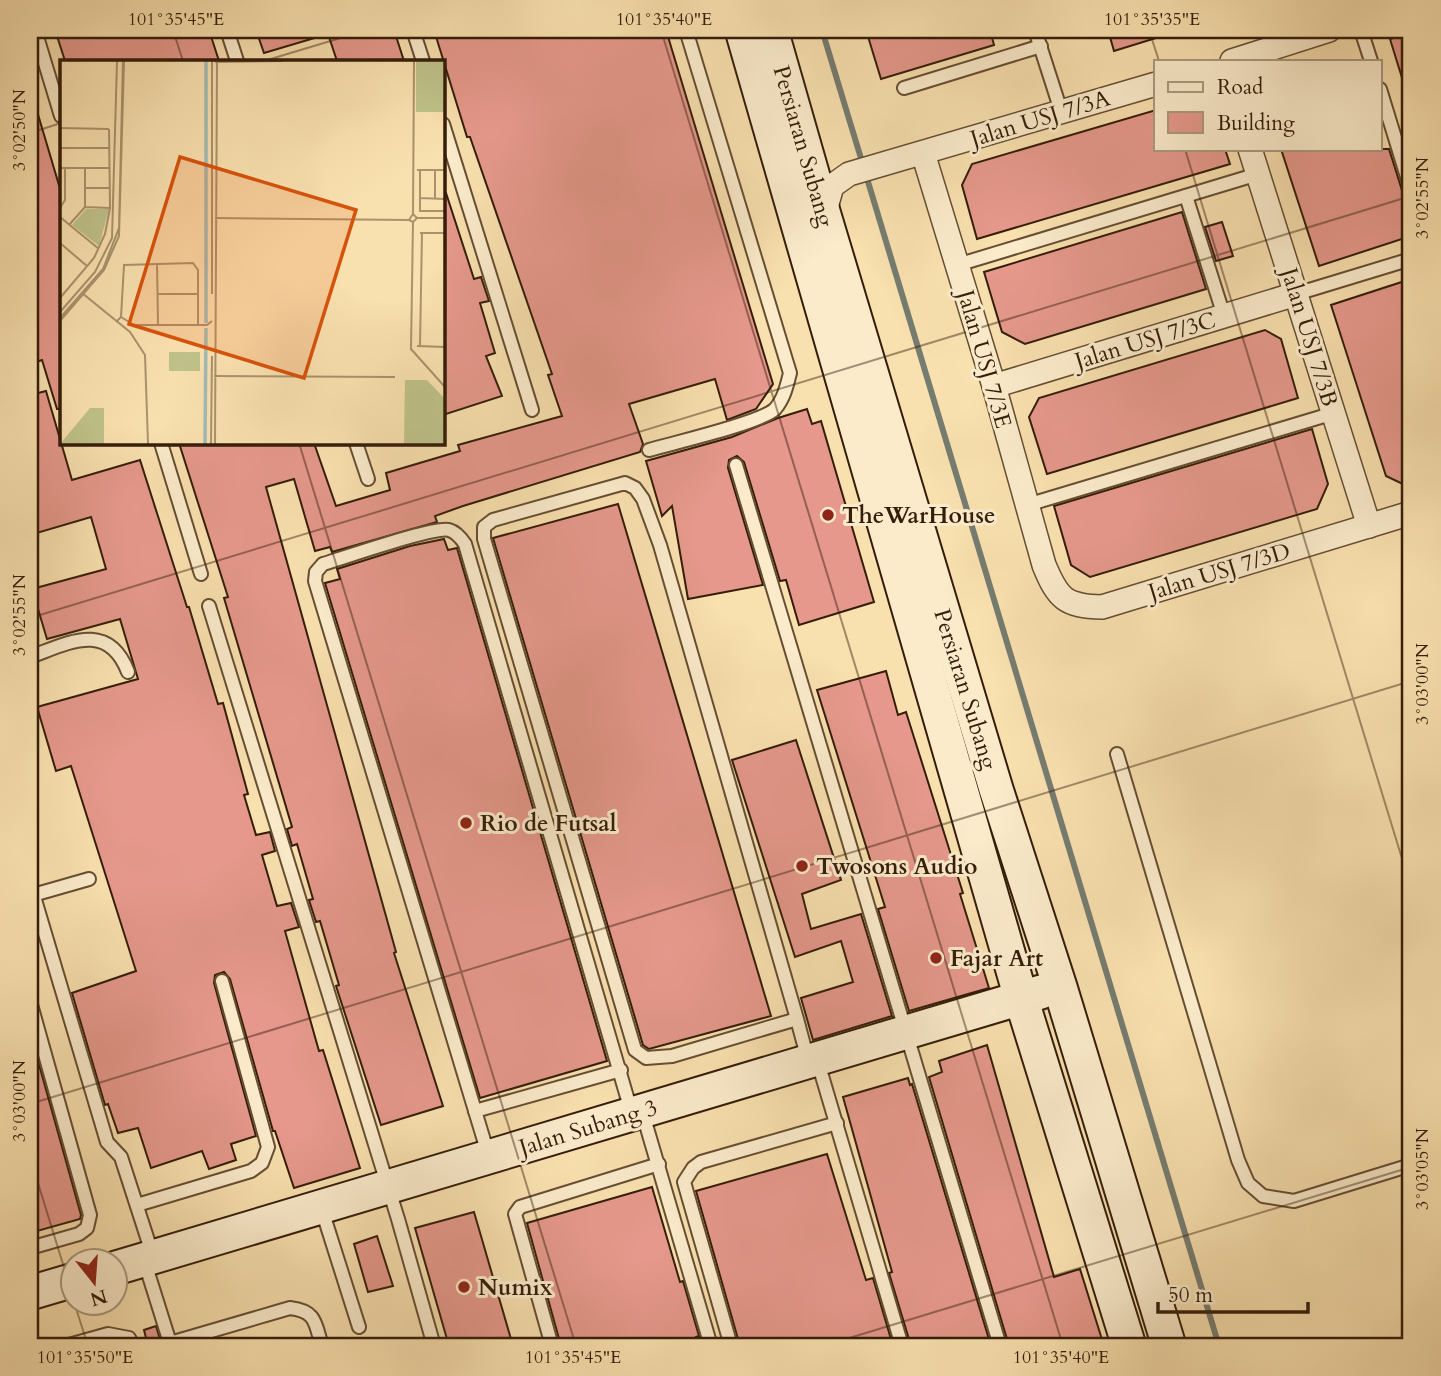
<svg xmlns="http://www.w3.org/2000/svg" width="1441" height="1376" viewBox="0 0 1441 1376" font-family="Cardo,serif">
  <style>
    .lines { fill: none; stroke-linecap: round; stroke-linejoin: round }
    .stream { stroke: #757c70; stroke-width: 6 }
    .building { fill: #e5988b; stroke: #341d0a; stroke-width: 2 }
    .lane-casing { stroke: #654e33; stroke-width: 16 }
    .street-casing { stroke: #654e33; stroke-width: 26 }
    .secondary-casing { stroke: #341d0a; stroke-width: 37 }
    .lane { stroke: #fbebcb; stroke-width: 12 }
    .street { stroke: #fbebcb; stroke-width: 23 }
    .secondary { stroke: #fbebcb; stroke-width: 33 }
    .ticks { fill: none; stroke: #341d0a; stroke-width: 2; stroke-opacity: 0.45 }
    .poi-dot { fill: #8f2418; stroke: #fbebcb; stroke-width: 2.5 }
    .labels { text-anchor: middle; stroke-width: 6; stroke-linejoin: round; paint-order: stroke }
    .street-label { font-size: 23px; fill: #341d0a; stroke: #fbebcb }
    .poi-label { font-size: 23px; font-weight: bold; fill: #341d0a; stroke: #fbebcb; text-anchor: start }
    .inset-river { fill: none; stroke: #a1bbb4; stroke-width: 3.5 }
    .inset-road { fill: none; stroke: #aa926d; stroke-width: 2 }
    .view { fill: #d6530c; fill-opacity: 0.15; stroke: #d6530c; stroke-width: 3.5 }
    .inset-edge { fill: none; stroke: #341d0a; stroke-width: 3.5 }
    .neatline { fill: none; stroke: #341d0a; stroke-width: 2.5 }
    .ticks-label { font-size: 18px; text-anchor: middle; fill: #341d0a }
  </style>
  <rect width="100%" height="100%" fill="#f9e0af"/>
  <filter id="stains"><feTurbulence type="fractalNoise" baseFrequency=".00286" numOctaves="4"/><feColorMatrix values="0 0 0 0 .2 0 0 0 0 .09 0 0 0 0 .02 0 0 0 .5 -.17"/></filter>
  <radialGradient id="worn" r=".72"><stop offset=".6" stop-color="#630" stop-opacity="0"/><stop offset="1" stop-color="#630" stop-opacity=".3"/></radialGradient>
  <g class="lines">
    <!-- stream -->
    <g class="stream">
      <path d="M822 30 863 165"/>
      <path d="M866 175 1219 1346"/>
    </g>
  </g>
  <!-- building -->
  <g class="building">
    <path d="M76 30H209L219 61H65L57 36Z"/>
    <path d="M256 30H394L404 61H337L328 34 264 53Z"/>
    <path d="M434 30H666L773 384 756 409 727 420 715 379 629 404 643 444 640 452 463 506 435 516 437 522 332 552 330 547 315 551 294 479 266 487 396 952 394 953 443 1106 381 1125 336 986 339 985 320 921 316 922 309 900 313 899 297 844 292 846 287 829 292 827 224 598 228 597 179 443H314L336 506 390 490 386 473 460 451 458 445 562 416 548 375 552 374 470 137H467Z"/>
    <path d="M866 30H990L994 45 881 79Z"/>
    <path d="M1108 30H1169V34L1114 51Z"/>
    <path d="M1411 33V94H1407L1390 39Z"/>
    <path d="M30 101H34L61 192V409H57L42 360 30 364Z"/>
    <path d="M1156 110V149H1225L1230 164 977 239 962 185 972 164Z"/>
    <path d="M1281 149H1389L1411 219V236L1319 266Z"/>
    <path d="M446 193 474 279 481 277 489 301 480 303 495 353 486 356 502 396 443 415V194Z"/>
    <path d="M1182 212 1206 289 1025 344 1002 332 984 272Z"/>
    <path d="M1222 222 1233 256 1216 261 1205 227Z"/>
    <path d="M1411 279V488L1386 476 1331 305Z"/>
    <path d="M1265 330 1281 339 1298 398 1047 474 1029 417 1039 398Z"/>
    <path d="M46 391 72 480 140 460 187 607H189L218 704 223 703 248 794 244 795 256 835 270 832 275 851 262 855 277 906 291 903 299 927 285 931 319 1051 323 1050 360 1168 294 1188 275 1131H273L230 979 224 972 215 975 214 983 256 1136 231 1144 236 1160 209 1169 202 1151 151 1168 138 1128 118 1133 108 1104 105 1105 72 993 136 971 71 766 56 771 37 707 138 679 120 619 47 639 32 589 106 569 91 517 30 535V395Z"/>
    <path d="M807 409 812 424 821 421 874 602 799 625 786 580 780 581 744 462 737 456 729 460 728 468 763 585 688 599 672 506 662 516 646 461 732 437 778 418Z"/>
    <path d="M1312 429 1328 484 1317 509 1090 577 1071 565 1054 506Z"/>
    <path d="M618 504 771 1016 649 1049 643 1045 493 538Z"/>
    <path d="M444 539 448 550 457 548 607 1061 480 1098 325 583 340 579 337 569 410 546Z"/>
    <path d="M886 671 898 715 906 712 963 893 960 894 989 988 909 1011 878 909 885 907 817 690Z"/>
    <path d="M796 740 841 880 802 894 811 929 861 914 892 1016 813 1040 801 998 853 982 841 941 795 957 732 760Z"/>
    <path d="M33 1043 81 1215 80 1219 30 1233V1044Z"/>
    <path d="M987 1045 1054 1277 1080 1269 1104 1346H1009L929 1077 942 1072 939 1061Z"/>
    <path d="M908 1078 910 1085 912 1084 991 1346H911L889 1273 892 1272 843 1097Z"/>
    <path d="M827 1154 866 1280 873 1278 893 1346H740L696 1191Z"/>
    <path d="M652 1187 680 1282 683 1281 699 1336 696 1337 698 1346H561L527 1223Z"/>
    <path d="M474 1212 513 1346H449L415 1228Z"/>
    <path d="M377 1236 393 1286 368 1292 354 1244Z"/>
    <path d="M156 1326 162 1346H148L144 1330Z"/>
  </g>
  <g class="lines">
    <!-- lane casing -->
    <g class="lane-casing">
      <g id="lane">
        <path d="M35 30 61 116"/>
        <path d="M227 30 237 61"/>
        <path d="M413 30 423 61"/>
        <path d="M1035 30 1061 111"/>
        <path d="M1361 30 1371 61"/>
        <path d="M904 88 1041 46"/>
        <path d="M1380 89 1411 190"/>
        <path d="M443 124 532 410"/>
        <path d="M1186 196 1224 316"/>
        <path d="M957 265 1258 174"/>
        <path d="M1296 294 1411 259"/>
        <path d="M161 443 201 574"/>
        <path d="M356 443 368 479"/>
        <path d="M649 450C673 443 761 423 775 409 784 399 787 385 790 373L686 30"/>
        <path d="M736 465 1000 1346"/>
        <path d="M1027 505 1334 413"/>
        <path d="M209 606 398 1219 434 1346"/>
        <path d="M30 657C68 643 108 620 128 672"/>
        <path d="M1117 754 1238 1160 1248 1183 1263 1196 1294 1201 1411 1165"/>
        <path d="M30 883 107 1142 121 1157 153 1256"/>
        <path d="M33 895 89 879"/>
        <path d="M30 1001 90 1215 87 1228 79 1234 30 1248"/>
        <path d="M797 1019 672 1056 646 1058 635 1050 484 539V527L493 520 625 483 635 488 643 499 660 545 797 1019 808 1060"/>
        <path d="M817 1059 902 1346"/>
        <path d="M475 1111 621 1070"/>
        <path d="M642 1111 711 1346"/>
        <path d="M489 1157 315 581 316 572 323 564C344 558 434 526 449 530 456 532 461 538 465 544L632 1114"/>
        <path d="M137 1205 251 1171 262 1163 268 1147 222 981"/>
        <path d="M321 1207 359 1327"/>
        <path d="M144 1260 171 1346"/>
        <path d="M170 1343 290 1308C317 1311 315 1324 322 1346"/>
        <path d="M65 1346 108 1334 129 1338 133 1346"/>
        <path d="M552 1346 515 1214 520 1207 659 1164"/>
        <path d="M731 1346 684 1182 693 1168 701 1162 837 1123"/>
      </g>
    </g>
    <!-- street casing -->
    <g class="street-casing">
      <g id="street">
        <path d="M1232 61 1329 30"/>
        <path d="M1250 149 1369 526"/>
        <path d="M923 153 994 386 1044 565C1058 599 1065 606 1102 607L1411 513"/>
        <path d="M824 215 832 186 849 174 1156 84"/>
        <path d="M994 386 1296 294"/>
      </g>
    </g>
    <!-- secondary casing -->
    <g class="secondary-casing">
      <g id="secondary">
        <path d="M742 30 1021 998 1129 1346"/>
        <path d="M771 30 824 215 996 789 1060 987 1169 1346"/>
        <path d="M116 1268 1041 992"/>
        <path d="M30 1293 74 1280"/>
      </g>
    </g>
    <!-- lane -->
    <use href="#lane" class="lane"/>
    <!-- street -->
    <use href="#street" class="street"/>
    <!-- secondary -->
    <use href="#secondary" class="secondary"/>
  </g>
  <!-- ticks -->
  <path class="ticks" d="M173 30 183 61M661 30 1063 1346M1149 30 1159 61M264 61 367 30M30 133 61 123M1185 149 1411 888M299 443 576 1346M30 618 1411 196M30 1104 1411 681M30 1157 74 1300M74 1302 88 1346M823 1346 1411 1167"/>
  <!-- markers -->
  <g class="poi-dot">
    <circle cx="828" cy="515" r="7"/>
    <circle cx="466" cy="823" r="7"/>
    <circle cx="802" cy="866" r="7"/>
    <circle cx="936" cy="958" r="7"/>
    <circle cx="464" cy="1287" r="7"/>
  </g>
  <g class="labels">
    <!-- street labels -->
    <g class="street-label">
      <text transform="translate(1040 118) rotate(-17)" y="8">Jalan USJ 7/3A</text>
      <text transform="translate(804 146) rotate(74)" y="8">Persiaran Subang</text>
      <text transform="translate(1310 337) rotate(73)" y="8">Jalan USJ 7/3B</text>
      <text transform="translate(1145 340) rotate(-17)" y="8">Jalan USJ 7/3C</text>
      <text transform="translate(985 359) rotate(74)" y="8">Jalan USJ 7/3E</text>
      <text transform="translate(1219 571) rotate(-17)" y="8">Jalan USJ 7/3D</text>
      <text transform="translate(966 689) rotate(73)" y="8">Persiaran Subang</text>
      <text transform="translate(588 1127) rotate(-17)" y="8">Jalan Subang 3</text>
    </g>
    <!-- poi labels -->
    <g class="poi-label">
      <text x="842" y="523">TheWarHouse</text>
      <text x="480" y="831">Rio de Futsal</text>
      <text x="816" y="874">Twosons Audio</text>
      <text x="950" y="966">Fajar Art</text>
      <text x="478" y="1295">Numix</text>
    </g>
  </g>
  <!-- overview -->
  <g transform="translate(60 60)">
    <rect width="385" height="385" fill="#f9e0af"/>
    <path d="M356 1H385V52H356ZM26 149H49L39 186 12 165ZM109 292H140V311H109ZM345 320H367L385 339V384H344ZM30 348H44V384H0Z" fill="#bfc28a"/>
    <path class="inset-river" d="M146 263V1M145 384 146 268"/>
    <path class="inset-road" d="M152 1V234M155 2 224 1M0 68 49 69M0 88H49M0 108H49M357 110H385M360 110V151H385M375 110V139M25 128H50M360 138 385 139M25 147 50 148M0 148 5 140V108M353 154 357 158 353 162 349 160 353 154 354 1M0 157 39 189M155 158 349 160M357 158H385M353 162 351 289 385 327M9 165 25 147V108M360 173H385M0 183 27 206M97 203 98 265M22 233 70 272 85 295 88 384M98 234H138M0 238 34 198 45 174 50 148 49 69M0 252 35 212 52 178 57 1M61 257 74 265H147L152 261M0 258 43 209 59 168 63 1M0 261 44 210 59 176 64 1M56 262 61 257 64 205 133 203 138 210V265M357 286 385 287M360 286 362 173M154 316 335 317M151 384 152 296M155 384 157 1"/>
    <path class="view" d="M120 97 296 150 244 318 69 264Z"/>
    <rect width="385" height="385" class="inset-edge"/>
  </g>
  <!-- margin -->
  <rect width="1441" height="1376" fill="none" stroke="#f9e0af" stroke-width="77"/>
  <!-- legend -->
  <rect x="1154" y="60" width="228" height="91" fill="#fbebcb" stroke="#ab997e" stroke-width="2"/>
  <rect x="1168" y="82" width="35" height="10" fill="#fbebcb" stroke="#ab997e" stroke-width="2"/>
  <text x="1217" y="94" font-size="21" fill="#341d0a">Road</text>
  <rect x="1168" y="112" width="35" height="21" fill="#e5988b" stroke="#ab997e" stroke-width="2"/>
  <text x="1217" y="130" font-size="21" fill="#341d0a">Building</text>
  <!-- north arrow -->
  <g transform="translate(94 1282) rotate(163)"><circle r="33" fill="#fbebcb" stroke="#ab997e" stroke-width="2"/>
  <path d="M0-5L12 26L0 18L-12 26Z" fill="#8f2418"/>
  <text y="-10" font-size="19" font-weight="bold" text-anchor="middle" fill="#341d0a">N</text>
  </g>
  <!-- scale -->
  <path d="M1158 1302v10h150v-10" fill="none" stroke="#341d0a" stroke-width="3.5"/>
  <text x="1168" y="1302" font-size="21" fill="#341d0a" stroke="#fbebcb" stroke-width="5" paint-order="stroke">50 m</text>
  <rect x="38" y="38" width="1364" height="1300" class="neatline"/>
  <g class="ticks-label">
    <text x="176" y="25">101°35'45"E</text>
    <text x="664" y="25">101°35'40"E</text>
    <text x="1152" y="25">101°35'35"E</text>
    <text transform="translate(19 130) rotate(-90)" y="6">3°02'50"N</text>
    <text transform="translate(1422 198) rotate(-90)" y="6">3°02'55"N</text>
    <text transform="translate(19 615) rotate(-90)" y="6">3°02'55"N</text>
    <text transform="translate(1422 684) rotate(-90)" y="6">3°03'00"N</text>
    <text transform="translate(19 1101) rotate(-90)" y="6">3°03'00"N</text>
    <text transform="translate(1422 1169) rotate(-90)" y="6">3°03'05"N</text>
    <text x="85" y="1363">101°35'50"E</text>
    <text x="573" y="1363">101°35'45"E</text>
    <text x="1061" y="1363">101°35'40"E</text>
  </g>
  <rect width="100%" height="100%" filter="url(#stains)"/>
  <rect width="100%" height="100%" fill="url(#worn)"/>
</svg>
